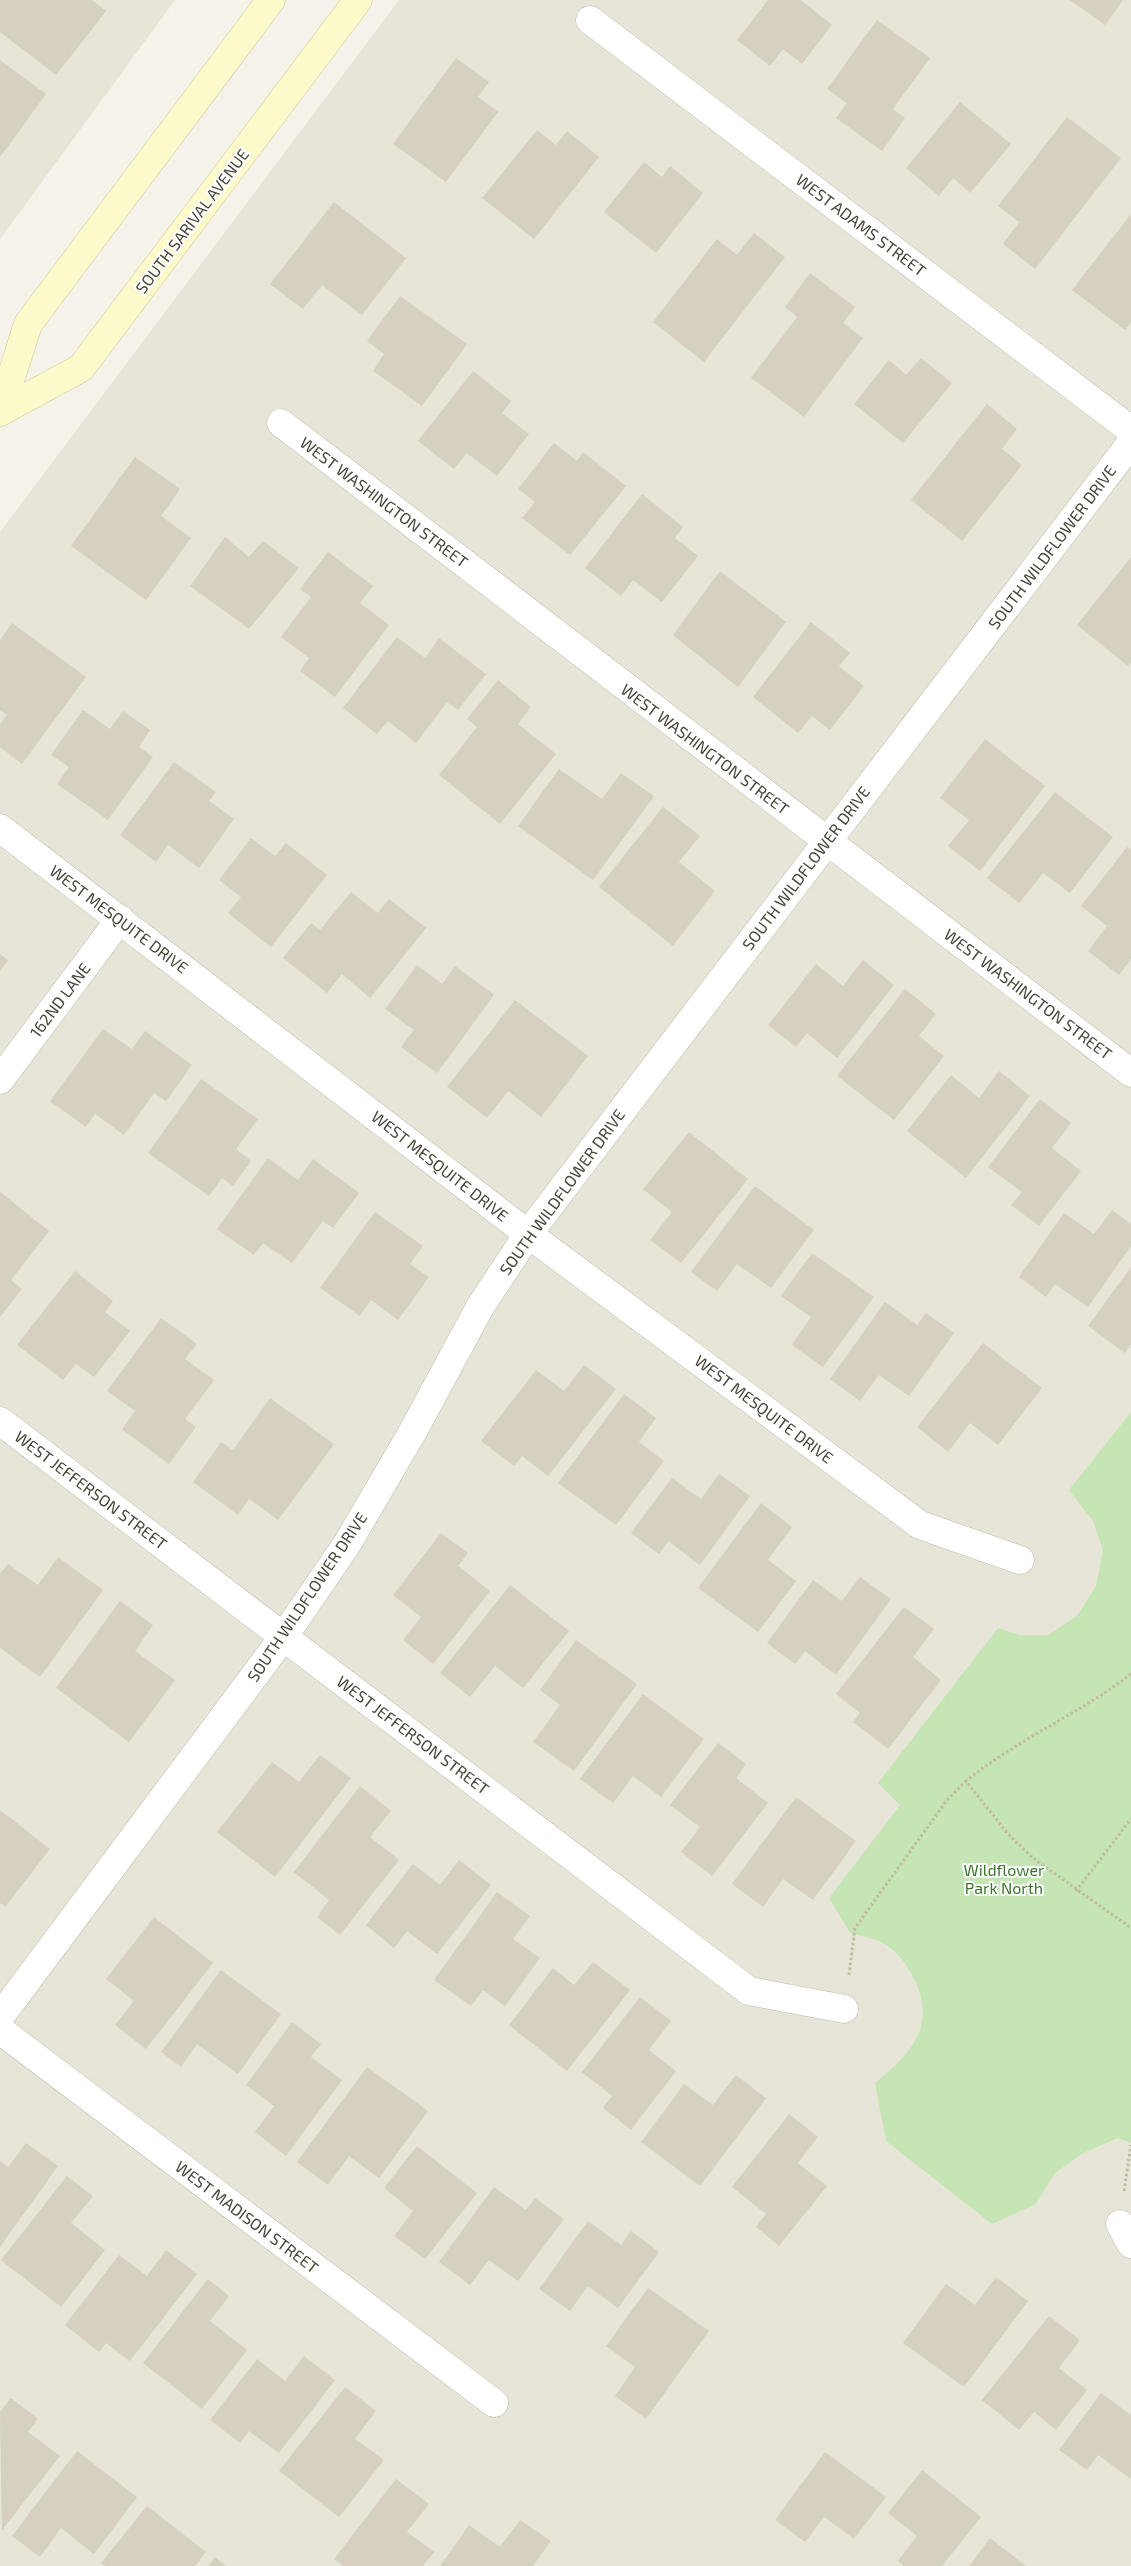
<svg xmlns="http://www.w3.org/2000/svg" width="1131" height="2566" viewBox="0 0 1131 2566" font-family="'Exo 2',sans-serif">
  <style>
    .residential { fill: #e7e5d8 }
    .green { fill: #c6e5b5 }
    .building { fill: #d5d0bf }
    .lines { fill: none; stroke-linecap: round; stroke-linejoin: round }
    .street-casing { stroke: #bfbcac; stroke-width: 29 }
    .secondary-casing { stroke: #d1cc9b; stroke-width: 29 }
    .path { stroke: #c0ba9e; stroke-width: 3; stroke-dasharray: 2.5 2.5; stroke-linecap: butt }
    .street { stroke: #fff; stroke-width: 28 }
    .secondary { stroke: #fcf9cb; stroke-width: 28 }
    .labels { text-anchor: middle; stroke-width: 4; stroke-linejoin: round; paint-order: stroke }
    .street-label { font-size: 16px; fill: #474438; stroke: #fff }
    .park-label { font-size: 16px; fill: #3c762e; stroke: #fff }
  </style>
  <rect width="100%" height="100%" fill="#f4f2e9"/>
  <!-- residential -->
  <g class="residential">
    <path d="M0 0H175L0 239Z"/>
    <path d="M399 0H1131V2566H0V532Z"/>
  </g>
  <!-- green -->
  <path class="green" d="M1131 1412V2143L1118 2138 1083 2153 1055 2173 1036 2204 992 2224 886 2141 875 2083C912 2053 938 2025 913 1977 906 1963 897 1951 883 1943 874 1938 860 1936 850 1933L829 1898 900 1805 878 1783 998 1628 1020 1635H1048L1077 1616 1096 1586 1103 1550 1093 1521 1069 1490Z"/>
  <!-- building -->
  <g class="building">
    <path d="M0 0H92L106 11 56 75 0 32Z"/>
    <path d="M768 0H801L832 25 802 64 783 49 770 66 737 40Z"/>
    <path d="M1070 0H1123L1105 25Z"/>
    <path d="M877 20 930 58 893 109 905 118 882 151 836 118 847 103 827 89Z"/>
    <path d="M456 58 489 82 478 97 498 112 446 182 393 144Z"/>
    <path d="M0 60 46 94 0 157Z"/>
    <path d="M960 102 1011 144 970 193 953 178 939 196 906 168Z"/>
    <path d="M1067 117 1121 158 1035 269 1003 244 1019 222 998 206Z"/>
    <path d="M537 130 556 145 567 131 599 157 534 239 482 198Z"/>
    <path d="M644 162 662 177 670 166 703 193 656 253 604 212Z"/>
    <path d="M334 202 406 258 362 315 322 285 303 309 270 284Z"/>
    <path d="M1131 214V322L1125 330 1072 290Z"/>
    <path d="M754 233 785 257 704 362 653 322 717 239 737 255Z"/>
    <path d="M810 273 855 307 843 323 863 338 804 417 751 378 797 317 785 307Z"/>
    <path d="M400 296 467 344 422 406 373 371 384 354 367 341Z"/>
    <path d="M921 358 952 383 903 443 854 404 889 360 906 375Z"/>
    <path d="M473 371 511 401 502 413 529 434 497 476 467 453 454 469 418 441Z"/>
    <path d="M987 404 1017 429 1002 449 1022 465 962 541 911 500Z"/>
    <path d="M554 443 577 461 583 452 626 486 570 555 522 518 535 502 518 489Z"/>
    <path d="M135 457 180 489 161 516 191 538 146 600 71 546Z"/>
    <path d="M642 494 683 527 675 538 698 556 662 602 633 580 621 596 585 568Z"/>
    <path d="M225 537 249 557 263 541 299 568 249 629 190 586Z"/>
    <path d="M328 552 373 586 360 603 389 625 335 697 300 671 309 658 281 637 311 597 300 589Z"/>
    <path d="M1131 557V662L1128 666 1077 625Z"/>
    <path d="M720 571 786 622 738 687 673 635Z"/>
    <path d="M811 622 850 653 839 666 864 686 830 730 812 716 798 733 753 697Z"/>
    <path d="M12 623 86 677 22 764 0 747V724L7 715 0 710V640Z"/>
    <path d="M397 637 425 658 439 638 486 674 458 710 447 702 416 743 388 721 377 734 343 708Z"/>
    <path d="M498 680 531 707 518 724 556 754 500 824 439 775 477 727 467 719Z"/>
    <path d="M83 710 110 729 123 711 150 730 139 747 153 757 108 820 57 784 69 767 51 755Z"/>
    <path d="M985 739 1045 786 980 871 948 846 969 820 940 798Z"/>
    <path d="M174 762 216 792 209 801 234 819 199 868 168 845 156 862 120 835Z"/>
    <path d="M559 769 602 799 621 773 654 796 593 880 518 826Z"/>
    <path d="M1055 792 1113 837 1070 893 1043 873 1019 903 987 878Z"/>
    <path d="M663 807 700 836 679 862 715 891 673 946 599 887Z"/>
    <path d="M251 838 275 856 286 843 327 875 271 947 228 913 241 897 219 880Z"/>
    <path d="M1127 847 1131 850V959L1119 975 1088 951 1107 926 1081 906Z"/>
    <path d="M351 892 378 913 389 899 426 928 370 998 342 974 327 993 283 958 311 923 320 930Z"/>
    <path d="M0 954 8 960 0 971Z"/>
    <path d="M863 960 894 985 837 1058 807 1033 796 1047 768 1025 816 964 843 986Z"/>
    <path d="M417 965 442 984 455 966 494 995 437 1073 401 1047 414 1030 385 1009Z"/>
    <path d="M905 989 936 1014 919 1036 944 1056 894 1120 837 1076Z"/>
    <path d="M515 1000 588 1056 541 1117 508 1091 487 1118 447 1087Z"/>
    <path d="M103 1029 132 1049 145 1031 192 1065 166 1101 154 1093 124 1135 95 1114 86 1127 50 1101Z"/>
    <path d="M999 1071 1030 1096 966 1178 907 1131 951 1075 979 1098Z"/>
    <path d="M201 1079 258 1119 236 1149 251 1161 233 1186 222 1178 209 1196 148 1153Z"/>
    <path d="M1040 1099 1071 1123 1052 1148 1081 1171 1039 1226 1011 1205 1022 1192 988 1167Z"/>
    <path d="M689 1132 748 1179 681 1263 650 1240 672 1212 643 1189Z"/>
    <path d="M268 1158 298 1180 313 1159 359 1193 333 1228 323 1221 292 1263 263 1243 254 1255 217 1229Z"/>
    <path d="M755 1186 814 1230 771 1288 737 1264 717 1291 691 1272Z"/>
    <path d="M0 1192 49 1231 11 1280 22 1289 0 1317Z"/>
    <path d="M1112 1210 1131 1224V1246L1088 1307 1055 1284 1046 1297 1019 1277 1064 1213 1094 1234Z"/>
    <path d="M375 1212 423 1246 410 1264 429 1277 398 1320 371 1300 360 1316 320 1288Z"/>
    <path d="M812 1253 874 1297 823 1367 792 1345 811 1317 781 1296Z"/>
    <path d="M1131 1267V1344L1125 1353 1088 1326Z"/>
    <path d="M75 1271 113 1301 105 1312 130 1331 94 1377 76 1364 63 1380 17 1345Z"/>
    <path d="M885 1302 917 1325 926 1313 954 1333 909 1396 879 1375 860 1401 830 1379Z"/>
    <path d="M161 1318 197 1344 185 1359 214 1380 185 1419 196 1427 169 1464 122 1429 135 1411 107 1391Z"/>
    <path d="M983 1343 1042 1388 998 1445 970 1423 948 1452 917 1427Z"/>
    <path d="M584 1365 616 1389 548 1476 522 1456 514 1466 481 1441 536 1370 564 1391Z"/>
    <path d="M624 1394 656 1418 639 1442 664 1461 616 1525 558 1483Z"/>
    <path d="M270 1398 334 1444 278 1520 249 1499 238 1515 193 1482 221 1442 233 1450Z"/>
    <path d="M719 1474 750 1496 700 1565 668 1541 659 1554 631 1533 672 1478 701 1499Z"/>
    <path d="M761 1503 792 1527 768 1560 796 1581 758 1632 698 1588Z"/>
    <path d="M441 1533 468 1553 458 1566 490 1591 433 1664 403 1640 421 1617 393 1595Z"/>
    <path d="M58 1557 103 1590 40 1677 0 1648V1574L8 1564 38 1585Z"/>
    <path d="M860 1577 891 1599 836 1675 805 1651 795 1664 767 1643 813 1580 842 1601Z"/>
    <path d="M510 1585 569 1631 523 1688 495 1666 470 1697 440 1673Z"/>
    <path d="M120 1601 153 1625 135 1651 175 1680 129 1742 56 1688Z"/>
    <path d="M904 1607 934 1629 913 1657 941 1680 888 1749 853 1722 860 1713 836 1694Z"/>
    <path d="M576 1640 637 1684 574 1771 533 1742 560 1705 540 1690Z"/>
    <path d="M643 1694 704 1739 661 1797 633 1776 613 1803 580 1779Z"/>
    <path d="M718 1743 746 1764 736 1778 768 1803 712 1876 681 1852 700 1827 670 1805Z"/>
    <path d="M320 1755 351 1778 275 1877 217 1832 272 1762 299 1782Z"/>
    <path d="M360 1786 391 1811 370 1837 399 1860 340 1935 317 1917 329 1900 294 1872Z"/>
    <path d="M796 1797 856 1841 813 1900 783 1879 763 1907 732 1884Z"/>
    <path d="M0 1810 50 1849 5 1907 0 1903Z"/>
    <path d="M459 1860 491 1885 437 1954 407 1931 394 1948 366 1925 413 1864 440 1885Z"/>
    <path d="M497 1892 530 1916 513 1939 540 1958 505 2006 483 1990 471 2006 434 1980Z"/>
    <path d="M154 1917 213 1963 146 2049 115 2025 134 2001 106 1979Z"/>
    <path d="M593 1962 630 1990 567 2071 509 2025 553 1968 574 1985Z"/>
    <path d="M221 1970 281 2014 238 2074 197 2044 181 2067 161 2052Z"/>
    <path d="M640 1997 671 2021 649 2050 676 2071 631 2130 603 2108 612 2096 582 2072Z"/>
    <path d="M292 2022 321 2044 311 2057 342 2080 286 2156 255 2132 274 2106 246 2085Z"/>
    <path d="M367 2067 428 2111 379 2178 349 2156 328 2185 297 2162Z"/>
    <path d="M736 2075 766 2098 700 2186 641 2142 684 2084 713 2105Z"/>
    <path d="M789 2114 818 2137 798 2163 827 2186 779 2246 756 2227 766 2214 732 2187Z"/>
    <path d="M26 2143 58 2166 0 2247V2161L8 2167Z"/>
    <path d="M417 2146 477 2193 425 2259 394 2236 413 2211 384 2188Z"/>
    <path d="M67 2176 93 2196 71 2223 105 2250 61 2307 1 2260Z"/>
    <path d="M494 2187 526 2210 535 2198 564 2219 518 2281 489 2260 470 2285 439 2262Z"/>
    <path d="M588 2221 621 2245 631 2231 659 2252 618 2308 588 2286 570 2311 539 2289Z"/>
    <path d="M166 2250 197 2274 130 2361 106 2343 99 2352 65 2325 119 2255 147 2276Z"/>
    <path d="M996 2277 1028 2301 964 2387 903 2343 946 2284 975 2305Z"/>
    <path d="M208 2279 229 2296 210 2321 247 2350 202 2409 143 2363Z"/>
    <path d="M648 2288 709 2331 646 2419 615 2396 635 2367 606 2346Z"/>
    <path d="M1049 2316 1080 2340 1059 2368 1087 2390 1056 2430 1034 2412 1019 2430 982 2400Z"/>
    <path d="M304 2356 335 2380 279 2453 249 2431 240 2443 210 2420 257 2359 285 2381Z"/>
    <path d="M345 2387 376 2411 355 2439 384 2460 339 2517 279 2471Z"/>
    <path d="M1101 2393 1131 2415V2479L1098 2455 1087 2470 1059 2450Z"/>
    <path d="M11 2398 38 2419 28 2432 60 2456 2 2530 0 2412Z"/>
    <path d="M77 2451 137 2497 94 2554 61 2528 40 2557 12 2536Z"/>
    <path d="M825 2452 886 2497 854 2539 824 2517 805 2542 775 2520Z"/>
    <path d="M922 2470 981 2517 942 2566H904L898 2561 917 2536 888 2513Z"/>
    <path d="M396 2479 429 2504 407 2532 434 2552 423 2566H343L334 2559Z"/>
    <path d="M147 2506 206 2552 195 2566H105L101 2563Z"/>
    <path d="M520 2520 551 2541 533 2566H440L469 2525 500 2547Z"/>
    <path d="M990 2538 1026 2566H969Z"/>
    <path d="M215 2557 226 2566H208Z"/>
  </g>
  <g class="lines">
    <!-- street casing -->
    <g class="street-casing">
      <g id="street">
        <path d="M590 20 1131 430"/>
        <path d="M281 423 1131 1073"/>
        <path d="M0 828 528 1234 920 1525 1020 1560"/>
        <path d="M0 1080 120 919"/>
        <path d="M0 1421 749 1991 844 2009"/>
        <path d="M0 2017 284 1636 347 1544 412 1433 480 1307 528 1234 1131 443"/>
        <path d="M0 2030 494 2403"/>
        <path d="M1120 2224 1131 2244"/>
      </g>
    </g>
    <!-- secondary casing -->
    <g class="secondary-casing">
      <g id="secondary">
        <path d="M0 412 81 368 358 0"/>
        <path d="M0 412 28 324 271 0"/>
      </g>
    </g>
    <!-- path -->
    <g class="path">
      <path d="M1131 1674C1079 1714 1018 1739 966 1781L1008 1834 1033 1858 1131 1928"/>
      <path d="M1076 1891 1131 1819"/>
      <path d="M849 1975 855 1928 947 1800 966 1781"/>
      <path d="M1124 2191 1131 2145"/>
    </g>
    <!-- street -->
    <use href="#street" class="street"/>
    <!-- secondary -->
    <use href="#secondary" class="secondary"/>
  </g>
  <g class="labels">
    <!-- street labels -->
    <g class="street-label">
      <text transform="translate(192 221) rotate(-53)" y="6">SOUTH SARIVAL AVENUE</text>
      <text transform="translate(861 225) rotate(37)" y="6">WEST ADAMS STREET</text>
      <text transform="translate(384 502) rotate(37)" y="6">WEST WASHINGTON STREET</text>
      <text transform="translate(1052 547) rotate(-53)" y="6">SOUTH WILDFLOWER DRIVE</text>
      <text transform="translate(705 749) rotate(37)" y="6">WEST WASHINGTON STREET</text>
      <text transform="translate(806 868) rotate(-53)" y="6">SOUTH WILDFLOWER DRIVE</text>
      <text transform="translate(119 919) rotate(37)" y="6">WEST MESQUITE DRIVE</text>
      <text transform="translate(1028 994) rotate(37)" y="6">WEST WASHINGTON STREET</text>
      <text transform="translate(60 1000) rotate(-53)" y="6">162ND LANE</text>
      <text transform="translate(440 1166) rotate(38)" y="6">WEST MESQUITE DRIVE</text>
      <text transform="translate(562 1192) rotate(-54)" y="6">SOUTH WILDFLOWER DRIVE</text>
      <text transform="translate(764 1409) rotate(37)" y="6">WEST MESQUITE DRIVE</text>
      <text transform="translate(91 1490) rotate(37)" y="6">WEST JEFFERSON STREET</text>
      <text transform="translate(307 1597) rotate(-56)" y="6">SOUTH WILDFLOWER DRIVE</text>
      <text transform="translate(413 1735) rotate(37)" y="6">WEST JEFFERSON STREET</text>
      <text transform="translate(247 2217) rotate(37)" y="6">WEST MADISON STREET</text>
    </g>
    <!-- park labels -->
    <g class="park-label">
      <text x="1004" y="1876">Wildflower<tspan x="1004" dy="18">Park North</tspan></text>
    </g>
  </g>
</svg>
